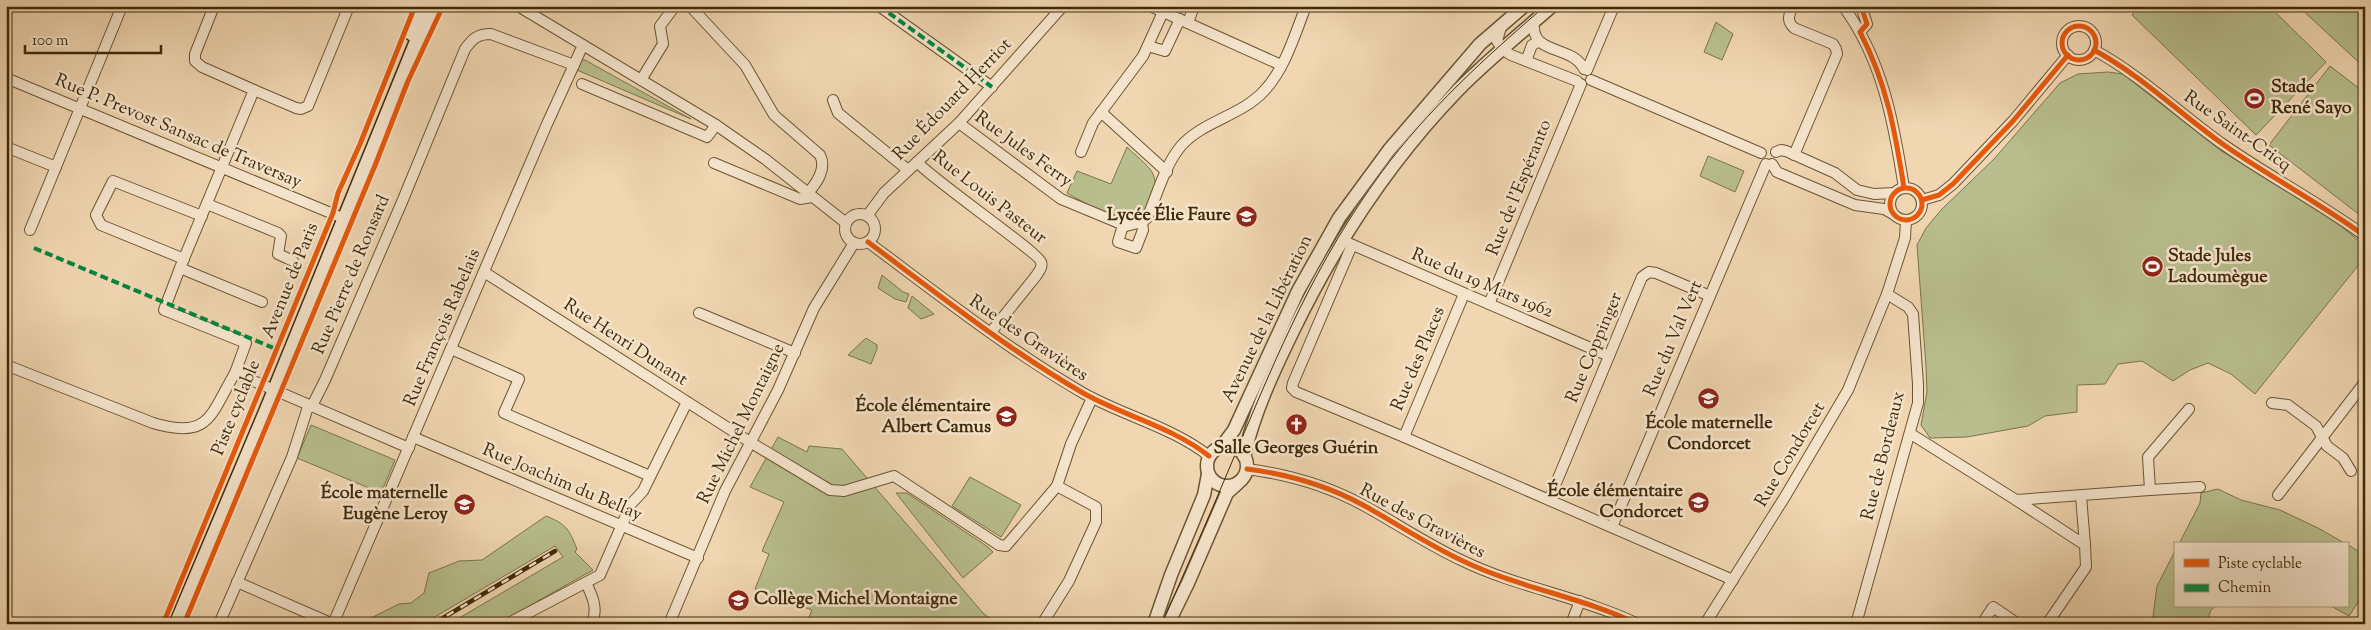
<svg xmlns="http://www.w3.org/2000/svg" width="2371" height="630" font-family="'Sorts Mill Goudy',serif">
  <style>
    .green { fill: #b8be8d; stroke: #7c744c }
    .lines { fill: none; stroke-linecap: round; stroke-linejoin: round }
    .minor-casing { stroke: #6b5534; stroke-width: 12 }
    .tertiary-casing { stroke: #6b5534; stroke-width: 15 }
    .secondary-casing { stroke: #3f2a0a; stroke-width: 18 }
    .minor { stroke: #f5e4cc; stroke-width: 10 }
    .tertiary { stroke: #f5e4cc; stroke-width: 12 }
    .secondary { stroke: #f5e4cc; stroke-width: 15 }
    .tram { stroke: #3f2a0a; stroke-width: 1 }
    .rail-casing { stroke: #3f2a0a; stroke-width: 4.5 }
    .rail { stroke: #f5e4cc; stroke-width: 2.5; stroke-dasharray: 8; stroke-linecap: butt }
    .quiet { stroke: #00873e; stroke-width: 4; stroke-dasharray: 8 4; stroke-linecap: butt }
    .cycleway-casing { stroke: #f5e4cc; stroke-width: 8 }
    .cycleway { stroke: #e8590c; stroke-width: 5 }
    .labels { text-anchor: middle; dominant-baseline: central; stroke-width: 5; stroke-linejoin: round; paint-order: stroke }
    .poi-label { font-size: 18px; font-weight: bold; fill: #3f2a0a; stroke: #f5e4cc; text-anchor: end }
    .street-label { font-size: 18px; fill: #3f2a0a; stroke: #f5e4cc }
  </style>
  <rect width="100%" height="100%" fill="#f0d6b1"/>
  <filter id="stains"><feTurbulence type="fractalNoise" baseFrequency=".004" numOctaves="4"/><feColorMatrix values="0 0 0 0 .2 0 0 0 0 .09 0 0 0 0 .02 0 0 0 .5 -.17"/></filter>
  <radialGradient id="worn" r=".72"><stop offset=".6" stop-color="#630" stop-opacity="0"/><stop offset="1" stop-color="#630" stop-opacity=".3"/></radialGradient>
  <g class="green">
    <polygon points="2140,6 2269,6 2326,62 2256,135 2132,15"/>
    <polygon points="2298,6 2365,6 2365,68"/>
    <polygon points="1716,22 1733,34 1722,60 1704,52"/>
    <polygon points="581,60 585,60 691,119 577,70"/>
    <polygon points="2330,66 2365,93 2365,219 2269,145"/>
    <polygon points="2108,72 2123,74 2220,150 2334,220 2365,246 2365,257 2255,394 2231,374 2208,363 2190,370 2173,381 2142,361 2118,364 2105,384 2077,385 2077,412 2045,416 2028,426 1967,437 1930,438 1921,425 1927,392 1926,366 1917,245 1926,228 1942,209 1994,159 2060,83 2078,74"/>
    <path d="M1127,147C1135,155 1146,163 1152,172C1162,188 1147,225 1126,222C1115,221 1078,199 1067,193L1077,171L1111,184Z"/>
    <polygon points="1708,156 1744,171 1735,192 1700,176"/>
    <polygon points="882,275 903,292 909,294 906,302 895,299 878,288"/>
    <polygon points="912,296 934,314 921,319 908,308"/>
    <polygon points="866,338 877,345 877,349 871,364 848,355"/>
    <polygon points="311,425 395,460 381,493 297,458"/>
    <polygon points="778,437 807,452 809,446 842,449 983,613 997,624 806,624 812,610 755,589 769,554 762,551 784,502 750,487"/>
    <polygon points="970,477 1021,505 1001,537 952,506"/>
    <polygon points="2218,489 2241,500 2280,510 2318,528 2346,544 2179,544 2200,503 2201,493"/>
    <polygon points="896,493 907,493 988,547 993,552 963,578"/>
    <path d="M546,516C566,524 569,529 577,549L575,552L593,570L497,624H449L563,557L555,546L423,624H359L399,604L411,603L424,593L429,573L459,561L482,560Z"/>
    <polygon points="2347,544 2365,556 2365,591 2349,616 2331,606 2347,606"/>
    <polygon points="2175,551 2175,606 2216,606 2211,610 2206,624 2152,624 2157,586"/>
  </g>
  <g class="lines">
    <defs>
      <g id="minor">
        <polyline points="214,6 195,54 195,61 202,67 254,90 180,268 262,302"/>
        <polyline points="518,6 716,125 765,159 846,223"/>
        <path d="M690,6L745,65L774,115L820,155C827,169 817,183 807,194"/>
        <polyline points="879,6 992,87"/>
        <polyline points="1150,6 1281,65"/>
        <path d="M1793,6C1789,15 1786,20 1794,28L1833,44L1836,49L1837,54L1794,155"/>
        <path d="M1843,6C1883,60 1894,124 1904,188"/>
        <path d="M1534,22C1530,56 1572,44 1584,69"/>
        <polyline points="1188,23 1194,6"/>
        <circle cx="2079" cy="43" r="17"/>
        <polyline points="1501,27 1497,41 1503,50 1511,55 1577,81"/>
        <polyline points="1860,32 1867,24 1861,6"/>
        <polyline points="1148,46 1165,51 1180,19"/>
        <path d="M2094,50C2142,76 2180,114 2224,145C2270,177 2320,203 2365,236"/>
        <polyline points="1526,61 1532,45 1538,42"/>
        <polyline points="1587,70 1614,6"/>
        <polyline points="6,78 338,216"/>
        <polyline points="641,80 663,44 660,26 675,6"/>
        <polyline points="1591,80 1761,153"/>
        <polyline points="582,84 707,137 716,125"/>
        <polyline points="254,90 296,108 301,109 308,106 349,6"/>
        <polyline points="833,100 838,113 908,170"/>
        <polyline points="1101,112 1167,172"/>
        <path d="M959,123L1061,199L1126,226L1142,222L1147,218C1157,195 1165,165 1181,146C1203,121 1241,116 1264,91C1285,69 1295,34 1306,6"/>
        <polyline points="6,147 56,167"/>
        <polyline points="1081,152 1093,123 1143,56 1163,12"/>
        <polyline points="1776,152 1781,150 1786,151 1835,173 1857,190 1874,194 1894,193"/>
        <path d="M917,162C933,180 1039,253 1041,262C1043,267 1039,271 1036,276L991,332"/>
        <polyline points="714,163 800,199 812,197"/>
        <polyline points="1772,164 1777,172 1855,205 1884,209 1893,214"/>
        <circle cx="1906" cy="204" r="16"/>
        <polyline points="1922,200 1939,195 1953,184 2013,121 2068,55"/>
        <polyline points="207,204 278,233 281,236 278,254 293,261"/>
        <circle cx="860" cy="229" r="15"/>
        <polyline points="867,216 884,193 959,123 1063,6"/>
        <polyline points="1123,225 1118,242 1136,248 1143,230 1142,222"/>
        <polyline points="30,230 122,6"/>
        <path d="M868,242C938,294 1007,349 1083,393C1124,416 1172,427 1209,456"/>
        <polyline points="1346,242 1609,356"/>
        <polyline points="1352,245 1293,383 1292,388 1296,392 1404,437 1733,580"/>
        <polyline points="184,259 101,225 96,215 113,181 202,216"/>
        <polyline points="180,268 164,310 246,343 235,373"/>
        <polyline points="484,272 750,442 830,490 844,491 894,476 999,545 1006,546 1057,486"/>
        <polyline points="1489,304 1581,84"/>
        <polyline points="699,313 795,353"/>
        <polyline points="451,349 519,379 504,413 650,476"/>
        <path d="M6,365L153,423C210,440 210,415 235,373L409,448"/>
        <polyline points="2272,403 2288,405 2316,426 2327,446 2343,458 2351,471"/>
        <polyline points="1911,434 2016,500 2150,490 2148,457 2189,409"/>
        <polyline points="413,437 698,558"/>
        <polyline points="1404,437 1464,294"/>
        <path d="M1247,469C1286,474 1328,486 1363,505C1396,523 1428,545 1463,561C1519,588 1582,597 1638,624"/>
        <polyline points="2150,490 2200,487"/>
        <polyline points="2278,495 2365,382"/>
        <polyline points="2081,496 2085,545"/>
        <polyline points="1549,500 1642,277 1649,272 1656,273 1710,296"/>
        <polyline points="2016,500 2085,545 2086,567 2047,624"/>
        <polyline points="1612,527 1766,164"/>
        <polyline points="237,582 333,624"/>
        <path d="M586,583C593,597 598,609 592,624"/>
        <path d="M219,624L292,457L307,410L314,402L325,380L402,202L465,49C473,38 478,34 491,34L574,65"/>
        <polyline points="333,624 547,124 583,45"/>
        <polyline points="507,624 600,575 631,504 643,491 687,402"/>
        <polyline points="669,624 725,491 778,390 814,308 854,243"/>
        <polyline points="1042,624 1069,581 1096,522 1096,507 1057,486 1071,444 1092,398"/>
        <polyline points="1571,624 1580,601"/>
        <polyline points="1705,624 1786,495 1848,390 1887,294"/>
        <polyline points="1856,624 1918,403 1918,384 1913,314 1908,307 1887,294 1905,238 1906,220"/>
        <polyline points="1982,624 1993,607 2018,624"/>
      </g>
      <g id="tertiary">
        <circle cx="1227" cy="466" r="20"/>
        <polyline points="1222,446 1234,430 1298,291 1339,218 1389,150 1480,44 1524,6"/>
        <path d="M1244,456C1254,413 1273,372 1292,333C1335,244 1390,160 1459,89C1488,60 1521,33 1552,6"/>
        <polyline points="1154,624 1171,575 1204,495 1208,474"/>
        <polyline points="1168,624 1188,583 1227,493 1237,484"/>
      </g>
      <g id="secondary">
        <polyline points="412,33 423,6"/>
        <polyline points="177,624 269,406 418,40 435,6"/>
      </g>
    </defs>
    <use href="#minor" class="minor-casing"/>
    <use href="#tertiary" class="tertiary-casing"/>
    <use href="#secondary" class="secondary-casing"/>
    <use href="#minor" class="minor"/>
    <use href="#tertiary" class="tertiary"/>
    <use href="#secondary" class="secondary"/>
    <path class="tram" d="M1162,624C1187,566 1213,508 1237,450C1279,350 1316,262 1381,173C1427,110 1486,57 1545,6"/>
    <defs>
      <polyline id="rail" points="433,624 555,551"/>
    </defs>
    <use href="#rail" class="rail-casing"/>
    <use href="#rail" class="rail"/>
    <g class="quiet">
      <polyline points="879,6 992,87"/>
      <polyline points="34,248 276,349"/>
    </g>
    <defs>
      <g id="cycleway">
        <path d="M1861,6L1867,24L1860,32C1887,84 1895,131 1904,188"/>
        <circle cx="2079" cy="43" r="17"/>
        <path d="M2094,50C2142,76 2180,114 2224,145C2270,177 2320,203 2365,236"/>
        <circle cx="1906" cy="204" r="16"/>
        <polyline points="1922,200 1939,195 1953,184 2013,121 2068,55"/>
        <path d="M868,242C938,294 1007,349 1083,393C1124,416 1172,427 1209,456"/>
        <path d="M1247,469C1286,474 1328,486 1363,505C1396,523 1428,545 1463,561C1519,588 1582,597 1638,624"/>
        <polyline points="163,624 333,213 338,193 360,144 415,6"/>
        <polyline points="184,624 376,163 408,81 443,6"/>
      </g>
    </defs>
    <use href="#cycleway" class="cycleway-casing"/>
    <use href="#cycleway" class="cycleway"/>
  </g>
  <defs>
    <symbol id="stadium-disc" viewBox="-11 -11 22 22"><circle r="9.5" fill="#8f2418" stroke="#f5e4cc"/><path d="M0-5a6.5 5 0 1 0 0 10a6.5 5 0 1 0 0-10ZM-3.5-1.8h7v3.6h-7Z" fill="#fff"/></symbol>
    <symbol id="school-disc" viewBox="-11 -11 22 22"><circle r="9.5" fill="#8f2418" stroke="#f5e4cc"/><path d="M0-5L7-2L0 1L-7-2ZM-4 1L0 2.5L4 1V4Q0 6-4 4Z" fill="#fff"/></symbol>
    <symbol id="church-disc" viewBox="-11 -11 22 22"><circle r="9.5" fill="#8f2418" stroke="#f5e4cc"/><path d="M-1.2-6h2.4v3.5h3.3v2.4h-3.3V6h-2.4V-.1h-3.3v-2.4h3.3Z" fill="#fff"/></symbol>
  </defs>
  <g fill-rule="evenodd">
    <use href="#stadium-disc" x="2242" y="86" width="25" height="25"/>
    <use href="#school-disc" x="1234" y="204" width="25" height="25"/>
    <use href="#stadium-disc" x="2140" y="254" width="25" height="25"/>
    <use href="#school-disc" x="1696" y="386" width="25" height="25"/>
    <use href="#school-disc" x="994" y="404" width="25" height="25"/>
    <use href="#church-disc" x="1284" y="412" width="25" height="25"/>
    <use href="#school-disc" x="1686" y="490" width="25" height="25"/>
    <use href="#school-disc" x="452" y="492" width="25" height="25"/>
    <use href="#school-disc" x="726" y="588" width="25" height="25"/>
  </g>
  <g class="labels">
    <g class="poi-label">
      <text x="2271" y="88" text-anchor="start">Stade<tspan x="2271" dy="21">René Sayo</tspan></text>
      <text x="1231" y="216">Lycée Élie Faure</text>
      <text x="2168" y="257" text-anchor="start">Stade Jules<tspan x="2168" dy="21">Ladoumègue</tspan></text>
      <text x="991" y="407">École élémentaire<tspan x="991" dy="21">Albert Camus</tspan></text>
      <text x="1709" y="424" text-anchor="middle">École maternelle<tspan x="1709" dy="21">Condorcet</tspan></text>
      <text x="1296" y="449" text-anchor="middle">Salle Georges Guérin</text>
      <text x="1683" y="492">École élémentaire<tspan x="1683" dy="21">Condorcet</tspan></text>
      <text x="448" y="494">École maternelle<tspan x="448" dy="21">Eugène Leroy</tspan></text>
      <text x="754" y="600" text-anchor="start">Collège Michel Montaigne</text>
    </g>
    <g class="street-label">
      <text transform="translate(953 100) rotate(-46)">Rue Édouard Herriot</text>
      <text transform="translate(178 132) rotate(23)">Rue P. Prevost Sansac de Traversay</text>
      <text transform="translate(2237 132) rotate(35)">Rue Saint-Cricq</text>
      <text transform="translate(1023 150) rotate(36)">Rue Jules Ferry</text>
      <text transform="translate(1520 188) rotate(-68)">Rue de l'Espéranto</text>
      <text transform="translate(989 198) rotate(38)">Rue Louis Pasteur</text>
      <text transform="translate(352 275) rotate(-67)">Rue Pierre de Ronsard</text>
      <text transform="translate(291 281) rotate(-68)">Avenue de Paris</text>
      <text transform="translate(1482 284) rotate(23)">Rue du 19 Mars 1962</text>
      <text transform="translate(1268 319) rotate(-64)">Avenue de la Libération</text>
      <text transform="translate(443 328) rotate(-67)">Rue François Rabelais</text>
      <text transform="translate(1028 339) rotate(34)">Rue des Gravières</text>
      <text transform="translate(1674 339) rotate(-67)">Rue du Val Vert</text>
      <text transform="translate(625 343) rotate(33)">Rue Henri Dunant</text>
      <text transform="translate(1595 348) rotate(-67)">Rue Coppinger</text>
      <text transform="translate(1419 359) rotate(-67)">Rue des Places</text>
      <text transform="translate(237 408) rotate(-68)">Piste cyclable</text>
      <text transform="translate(742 424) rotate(-64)">Rue Michel Montaigne</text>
      <text transform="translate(1791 455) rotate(-59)">Rue Condorcet</text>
      <text transform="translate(1884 456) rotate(-76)">Rue de Bordeaux</text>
      <text transform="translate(562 483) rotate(23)">Rue Joachim du Bellay</text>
      <text transform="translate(1422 522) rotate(28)">Rue des Gravières</text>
    </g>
  </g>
  <rect width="2371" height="630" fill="none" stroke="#f0d6b1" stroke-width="25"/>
  <rect x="8" y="8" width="2356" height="615" fill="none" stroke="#3f2a0a" stroke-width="2.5"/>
  <rect x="12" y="12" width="2346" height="605" fill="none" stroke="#3f2a0a"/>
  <rect x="2174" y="542" width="175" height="65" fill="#f5e4cc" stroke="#ac9a7e"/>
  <rect x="2184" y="559" width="25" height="8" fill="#e8590c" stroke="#ac9a7e"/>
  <text x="2218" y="568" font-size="15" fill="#3f2a0a">Piste cyclable</text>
  <rect x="2184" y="584" width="25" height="8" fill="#00873e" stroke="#ac9a7e"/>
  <text x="2218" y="592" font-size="15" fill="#3f2a0a">Chemin</text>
  <path d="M25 45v8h136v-8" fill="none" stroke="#3f2a0a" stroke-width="2.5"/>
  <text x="32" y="45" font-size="15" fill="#3f2a0a" stroke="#f5e4cc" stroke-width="4" paint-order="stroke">100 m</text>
  <rect width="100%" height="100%" filter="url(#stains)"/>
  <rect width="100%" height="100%" fill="url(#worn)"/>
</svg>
